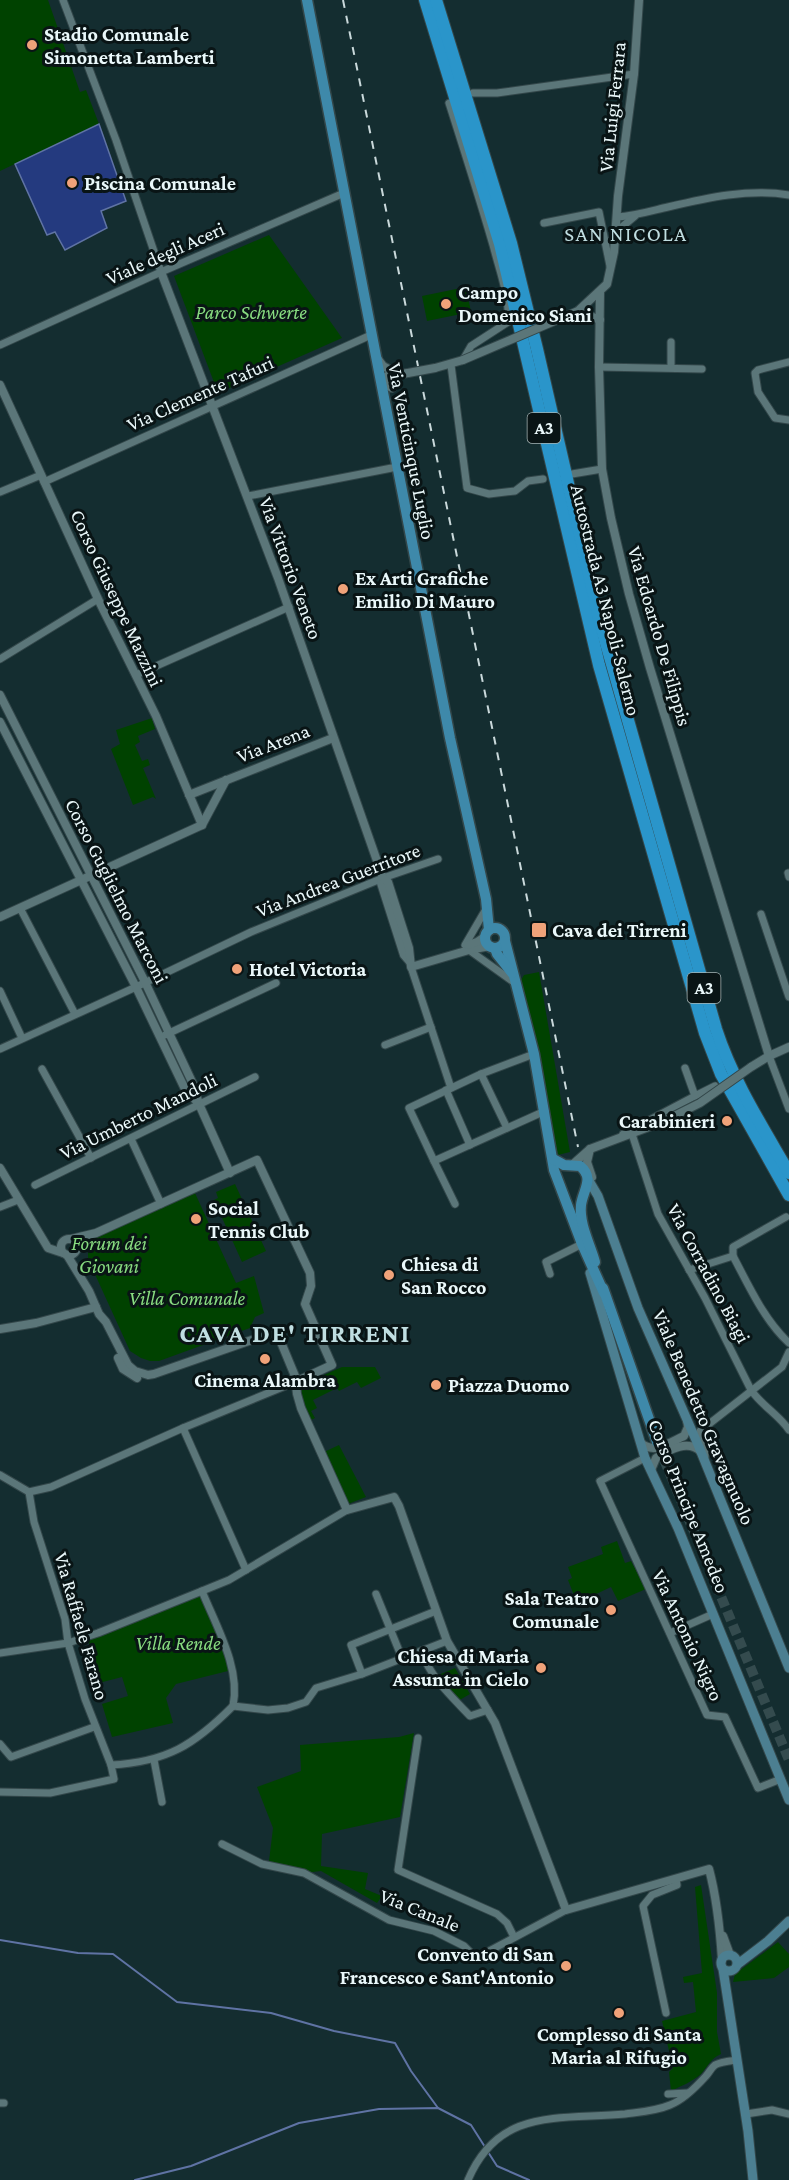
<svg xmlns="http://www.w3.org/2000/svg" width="789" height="2180" font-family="'Crimson Pro',serif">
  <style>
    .green { fill: #004200 }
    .water { fill: #243a7f; stroke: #5f73a4; stroke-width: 1.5 }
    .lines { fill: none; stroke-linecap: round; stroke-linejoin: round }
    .stream { stroke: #5f73a4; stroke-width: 2 }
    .primary-tunnel { stroke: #344b4e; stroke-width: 10; stroke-dasharray: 10 5; stroke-linecap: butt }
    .minor-casing { stroke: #33474a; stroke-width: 9 }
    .tertiary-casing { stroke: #33474a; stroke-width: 10 }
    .secondary-casing { stroke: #33474a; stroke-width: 11 }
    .primary-casing { stroke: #33474a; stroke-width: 13 }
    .motorway-casing { stroke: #33474a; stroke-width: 14 }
    .minor { stroke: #5b7679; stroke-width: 7 }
    .tertiary { stroke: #5b7679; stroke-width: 8 }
    .secondary { stroke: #4c7f91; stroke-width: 9 }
    .primary { stroke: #3e89aa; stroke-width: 10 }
    .motorway { stroke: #2a95ca; stroke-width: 12 }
    .rail { stroke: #cad9db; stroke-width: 2; stroke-dasharray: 8 8; stroke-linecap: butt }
    .tertiary-bridge-casing { stroke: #33474a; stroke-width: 10; stroke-linecap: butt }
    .tertiary-bridge { stroke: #5b7679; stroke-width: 8 }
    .poi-dot { fill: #f0a279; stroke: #091415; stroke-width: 2 }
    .labels { text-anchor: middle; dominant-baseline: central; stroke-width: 6; stroke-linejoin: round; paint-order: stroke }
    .shield { fill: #091415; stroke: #a6b4b5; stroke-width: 1.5 }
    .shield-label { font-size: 18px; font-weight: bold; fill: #eaf8fa }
    .poi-label { font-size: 20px; font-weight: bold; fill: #eaf8fa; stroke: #091415; text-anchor: start }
    .street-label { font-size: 20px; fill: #eaf8fa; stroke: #091415 }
    .park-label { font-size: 20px; font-style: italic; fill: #88dc80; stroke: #091415 }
    .neighbourhood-label { font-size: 21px; letter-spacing: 1.5px; fill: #c0dee1; stroke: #091415 }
    .district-label { font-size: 26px; font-weight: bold; letter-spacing: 1.5px; fill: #c0dee1; stroke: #091415 }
  </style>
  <rect width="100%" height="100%" fill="#142d30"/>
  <g class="green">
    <polygon points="0,0 48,0 80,92 86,90 99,124 0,171"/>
    <polygon points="269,235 342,338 218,393 174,276"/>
    <polygon points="466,287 471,312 427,321 422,296"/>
    <polygon points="152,718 155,729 138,736 140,742 135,745 142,761 148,759 150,765 143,768 156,799 153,797 133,805 111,749 120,744 116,730"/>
    <polygon points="539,972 570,1152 558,1155 521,980 524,975"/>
    <polygon points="235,1184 266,1251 242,1262 214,1200 218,1198 216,1192"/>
    <polygon points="195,1193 236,1283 254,1276 264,1313 255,1317 250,1328 159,1361 150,1361 141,1358 130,1351 88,1259 88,1248 93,1238"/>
    <polygon points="342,1367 375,1367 381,1378 361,1388 357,1382 339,1391 337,1388 313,1400 317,1408 311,1411 315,1418 309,1421 299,1386"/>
    <polygon points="339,1445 366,1497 348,1504 324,1452"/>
    <polygon points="617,1541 625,1563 631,1561 646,1589 618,1601 611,1587 577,1603 568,1580 572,1578 568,1567 603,1554 601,1547"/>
    <polygon points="202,1591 232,1670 176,1684 166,1698 173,1723 112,1737 102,1704 128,1696 122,1677 95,1684 91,1672 98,1671 87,1636"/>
    <polygon points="455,1668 470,1694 458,1701 436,1676"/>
    <polygon points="414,1733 400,1817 322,1834 321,1866 368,1873 365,1889 382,1896 377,1903 321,1871 304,1873 269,1861 273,1828 257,1787 301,1771 300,1745 399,1737"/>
    <path d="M701,1885L717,1993V2032L721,2054C711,2058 708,2066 701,2074C692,2082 681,2086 671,2091L669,2072L673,2068L662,2021L696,2012L693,1982L684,1983L683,1977L702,1973L695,1887Z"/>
    <polygon points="778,1942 789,1954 789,1967 774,1978 733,1982 735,1974"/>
  </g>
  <polygon class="water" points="99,124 126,201 101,211 107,228 65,250 55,232 47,235 15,164"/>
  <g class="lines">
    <g class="stream">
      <polyline points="0,1940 78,1953 113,1954 177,2002 271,2013 334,2031 395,2043 411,2071 438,2108"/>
      <polyline points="488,2152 497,2166 529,2180"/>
      <polyline points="135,2180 191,2166 299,2123 379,2109 438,2108 471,2125 485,2147"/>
    </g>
    <polyline class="primary-tunnel" points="658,1445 789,1760"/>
    <defs>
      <g id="minor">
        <polyline points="63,0 116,140 161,272"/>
        <polyline points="473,93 497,93 634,74"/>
        <path d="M449,103C464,150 479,197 493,245C499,269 510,297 508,322L471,346L463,360"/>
        <path d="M617,217C635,216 651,211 668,207C706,198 750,188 789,195"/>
        <polyline points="544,223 599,212 610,266"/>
        <polyline points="617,231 635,216"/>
        <polyline points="671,342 671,367"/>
        <polyline points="0,345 161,272 344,193"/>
        <polyline points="789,362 758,370 755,373 758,392 775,418 789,420"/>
        <polyline points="451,365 467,488 489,494 515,491 528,481 543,479"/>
        <polyline points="599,367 702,369"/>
        <polyline points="572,474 602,469"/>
        <polyline points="44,482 371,335"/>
        <polyline points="0,492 41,475"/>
        <polyline points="248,496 397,467"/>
        <polyline points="0,659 98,599"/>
        <polyline points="136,675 289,607"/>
        <polyline points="788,873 789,877"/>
        <polyline points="20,908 75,1014"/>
        <polyline points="761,914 789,997"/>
        <polyline points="465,945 486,909"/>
        <polyline points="469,950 515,983"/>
        <polyline points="411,967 451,1088"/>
        <polyline points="0,991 22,1038"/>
        <polyline points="165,1035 276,983"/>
        <polyline points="385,1045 431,1027"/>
        <polyline points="0,1049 136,987 251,932 383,878 438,859"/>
        <polyline points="534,1054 481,1074 409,1108 434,1161 545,1111"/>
        <polyline points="769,1056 789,1109"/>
        <polyline points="42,1069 91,1158"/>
        <polyline points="481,1074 507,1128"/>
        <polyline points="446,1090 470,1145"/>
        <polyline points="695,1096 715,1086"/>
        <polyline points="623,1134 695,1096 685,1068"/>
        <path d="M632,1134L658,1214L705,1298L751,1390C762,1406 779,1415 789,1430"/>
        <polyline points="131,1139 161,1204"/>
        <polyline points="434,1161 455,1204"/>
        <polyline points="35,1185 255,1077"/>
        <polyline points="0,1207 18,1200"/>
        <polyline points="733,1256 733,1247 786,1217"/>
        <path d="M689,1270L733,1256C749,1286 764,1320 789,1343"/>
        <polyline points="550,1274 546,1262 582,1244"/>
        <polyline points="183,1428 246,1570"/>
        <polyline points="705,1457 705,1444 700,1431 782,1367 789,1352"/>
        <polyline points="645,1458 600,1481 707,1715 725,1717 758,1788 781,1779"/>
        <polyline points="0,1475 29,1492 51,1487 183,1428 295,1382"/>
        <path d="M202,1591C216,1626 241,1668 233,1706"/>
        <polyline points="376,1594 402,1658"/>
        <polyline points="670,1633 713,1614"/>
        <path d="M421,1651C431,1678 451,1696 470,1716L488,1710"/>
        <polyline points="0,1653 68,1643 98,1633 202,1591 229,1580 347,1510"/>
        <polyline points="362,1674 351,1645 436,1611"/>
        <polyline points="233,1706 268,1710 288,1708 306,1702 316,1688 362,1674 447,1641"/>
        <polyline points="418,1738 398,1870 497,1914 507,1923 514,1937"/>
        <polyline points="0,1744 11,1757 94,1727"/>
        <polyline points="154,1760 162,1802"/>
        <path d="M111,1765C167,1762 194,1745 233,1706"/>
        <polyline points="0,1792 50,1793 114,1779 111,1765 85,1699 68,1643 65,1619 34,1522 29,1492"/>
        <polyline points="222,1844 262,1864 304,1873 389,1920 434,1931 464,1946 476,1958 566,1910"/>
        <polyline points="666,2013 643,1906 652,1895 677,1885 676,1879"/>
        <polyline points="668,2094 688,2093"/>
        <polyline points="0,2103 4,2103"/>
        <polyline points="746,2114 772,2110 789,2114"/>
        <path d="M468,2180C499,2107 559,2120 625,2114C640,2112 656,2111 670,2105C683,2100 697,2086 706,2076C709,2073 711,2068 715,2065C720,2062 730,2061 737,2060"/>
      </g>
      <g id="tertiary">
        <polyline points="161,272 278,578 383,878 381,883 404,955 410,962"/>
        <polyline points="600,293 599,367 602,469 611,518 629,594 650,668 769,1056"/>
        <polyline points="578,311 607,284 614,252 618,196 634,74 639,0"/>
        <polyline points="578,311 600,320"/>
        <polyline points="377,358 383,366 400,375"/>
        <polyline points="435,368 463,360"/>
        <polyline points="0,385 98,599 156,716 202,825"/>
        <polyline points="392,388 382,383 387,376 408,373"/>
        <polyline points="0,695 145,982 193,1084 199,1104 230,1173"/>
        <polyline points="0,722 136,987 184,1087 197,1102"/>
        <polyline points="189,795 333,738"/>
        <polyline points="202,825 226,780"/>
        <polyline points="383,878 388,882 409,948 411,967 469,950 490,946"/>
        <polyline points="0,917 202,825"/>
        <polyline points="468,945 477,942 486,936"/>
        <polyline points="751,1067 769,1056 789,1047"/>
        <polyline points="590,1149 587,1162 592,1177"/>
        <polyline points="572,1165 590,1149 662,1122"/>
        <polyline points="0,1168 48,1248 63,1253"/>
        <circle cx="69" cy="1247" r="8"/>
        <polyline points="71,1239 96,1233 257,1160 310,1273 311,1286 305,1304 332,1365 295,1382"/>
        <path d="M67,1255L89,1291L99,1314L106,1322L128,1365L135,1371L148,1375L154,1374L272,1333L278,1335L295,1376L297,1394L301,1408L347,1510L394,1497L399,1506L447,1641L495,1723L566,1910L709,1869C717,1899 720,1929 722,1960"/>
        <polyline points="0,1329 36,1323 96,1307"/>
        <polyline points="118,1358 123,1369 137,1378"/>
        <path d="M641,1443C654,1455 670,1442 684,1436L688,1427L687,1420"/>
        <path d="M651,1470L656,1458C670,1449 689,1439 701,1452"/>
        <polyline points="723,1936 730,1955"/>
      </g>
      <g id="secondary">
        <polyline points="588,1179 598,1196 638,1308 699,1447 789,1668"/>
        <polyline points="590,1273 645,1458 678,1528 789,1800"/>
        <circle cx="729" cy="1963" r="8"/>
        <polyline points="738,1964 768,1941 789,1921"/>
        <polyline points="723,1969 748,2131 753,2180"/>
      </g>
      <g id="primary">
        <polyline points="307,0 450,738 486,899 489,930"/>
        <circle cx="495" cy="938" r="10"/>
        <polyline points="505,941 534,1054 554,1170 582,1244 604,1293"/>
        <polyline points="495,948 497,954 512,973"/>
        <path d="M553,1159L564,1165L580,1166C595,1178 583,1190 581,1205C579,1224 590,1244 595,1262"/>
        <polyline points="603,1288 657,1442"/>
      </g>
      <g id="motorway">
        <polyline points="425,0 500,244 599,665 705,1033 721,1074 789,1195"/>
        <path d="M436,0L511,243L537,349L600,622L716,1029C733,1081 762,1126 789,1173"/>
      </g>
    </defs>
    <use href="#minor" class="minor-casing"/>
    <use href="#tertiary" class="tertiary-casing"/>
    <use href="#secondary" class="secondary-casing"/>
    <use href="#primary" class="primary-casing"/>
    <use href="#motorway" class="motorway-casing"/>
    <use href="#minor" class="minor"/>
    <use href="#tertiary" class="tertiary"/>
    <use href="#secondary" class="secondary"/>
    <use href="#primary" class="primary"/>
    <use href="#motorway" class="motorway"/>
    <polyline class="rail" points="343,0 578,1147"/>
    <defs>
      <g id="tertiary-bridge">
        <polyline points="463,360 578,311"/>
        <polyline points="408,373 435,368"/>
        <polyline points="662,1122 700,1103 751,1067"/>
      </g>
    </defs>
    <use href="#tertiary-bridge" class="tertiary-bridge-casing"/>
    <use href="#tertiary-bridge" class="tertiary-bridge"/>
  </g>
  <g class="poi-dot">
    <circle cx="32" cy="45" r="6"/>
    <circle cx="72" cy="183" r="6"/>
    <circle cx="446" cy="304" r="6"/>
    <circle cx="343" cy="589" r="6"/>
    <rect x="531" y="922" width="16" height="16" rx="3"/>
    <circle cx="237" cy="969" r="6"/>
    <circle cx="727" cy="1121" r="6"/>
    <circle cx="196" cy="1219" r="6"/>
    <circle cx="389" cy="1275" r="6"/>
    <circle cx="265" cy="1359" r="6"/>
    <circle cx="436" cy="1385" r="6"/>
    <circle cx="611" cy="1610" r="6"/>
    <circle cx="541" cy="1668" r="6"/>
    <circle cx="566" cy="1966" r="6"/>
    <circle cx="619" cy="2013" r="6"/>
  </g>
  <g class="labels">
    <g class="shield">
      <rect x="527.5" y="413" width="33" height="30" rx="4.5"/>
      <rect x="687.5" y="973" width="33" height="30" rx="4.5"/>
    </g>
    <g class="shield-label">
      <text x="544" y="428">A3</text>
      <text x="704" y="988">A3</text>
    </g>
    <g class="poi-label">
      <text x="44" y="34">Stadio Comunale<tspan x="44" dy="23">Simonetta Lamberti</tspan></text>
      <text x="84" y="183">Piscina Comunale</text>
      <text x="458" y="292">Campo<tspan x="458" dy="23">Domenico Siani</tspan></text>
      <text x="355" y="578">Ex Arti Grafiche<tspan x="355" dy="23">Emilio Di Mauro</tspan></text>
      <text x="552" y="930">Cava dei Tirreni</text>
      <text x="249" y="969">Hotel Victoria</text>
      <text x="715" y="1121" text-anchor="end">Carabinieri</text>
      <text x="208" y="1208">Social<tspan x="208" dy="23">Tennis Club</tspan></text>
      <text x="401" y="1264">Chiesa di<tspan x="401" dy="23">San Rocco</tspan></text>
      <text x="265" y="1380" text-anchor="middle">Cinema Alambra</text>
      <text x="448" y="1385">Piazza Duomo</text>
      <text x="599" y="1598" text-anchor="end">Sala Teatro<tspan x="599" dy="23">Comunale</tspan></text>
      <text x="529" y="1656" text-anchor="end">Chiesa di Maria<tspan x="529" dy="23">Assunta in Cielo</tspan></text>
      <text x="554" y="1954" text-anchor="end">Convento di San<tspan x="554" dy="23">Francesco e Sant'Antonio</tspan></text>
      <text x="619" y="2034" text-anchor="middle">Complesso di Santa<tspan x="619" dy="23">Maria al Rifugio</tspan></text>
    </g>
    <g class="street-label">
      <text transform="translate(612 107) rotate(-84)">Via Luigi Ferrara</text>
      <text transform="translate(165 253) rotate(-24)">Viale degli Aceri</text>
      <text transform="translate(200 393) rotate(-24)">Via Clemente Tafuri</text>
      <text transform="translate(412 451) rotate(79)">Via Venticinque Luglio</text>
      <text transform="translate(291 568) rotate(70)">Via Vittorio Veneto</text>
      <text transform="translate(117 598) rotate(65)">Corso Giuseppe Mazzini</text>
      <text transform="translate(606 600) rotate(76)">Autostrada A3 Napoli-Salerno</text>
      <text transform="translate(660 636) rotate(74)">Via Edoardo De Filippis</text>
      <text transform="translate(273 743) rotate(-21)">Via Arena</text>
      <text transform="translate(338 880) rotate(-21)">Via Andrea Guerritore</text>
      <text transform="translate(117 891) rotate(63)">Corso Guglielmo Marconi</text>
      <text transform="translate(138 1116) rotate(-26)">Via Umberto Mandoli</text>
      <text transform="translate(709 1273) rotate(62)">Via Corradino Biagi</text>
      <text transform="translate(704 1417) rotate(67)">Viale Benedetto Gravagnuolo</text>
      <text transform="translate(689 1506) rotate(68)">Corso Principe Amedeo</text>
      <text transform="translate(82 1626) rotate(74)">Via Raffaele Farano</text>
      <text transform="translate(688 1635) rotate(65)">Via Antonio Nigro</text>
      <text transform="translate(420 1910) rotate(22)">Via Canale</text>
    </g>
    <g class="park-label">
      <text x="251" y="312">Parco Schwerte</text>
      <text x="109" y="1243">Forum dei<tspan x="109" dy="23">Giovani</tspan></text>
      <text x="187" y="1298">Villa Comunale</text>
      <text x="178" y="1643">Villa Rende</text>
    </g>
    <g class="neighbourhood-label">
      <text x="626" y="234">SAN NICOLA</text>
    </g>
    <g class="district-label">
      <text x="295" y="1333">CAVA DE' TIRRENI</text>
    </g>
  </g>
</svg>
